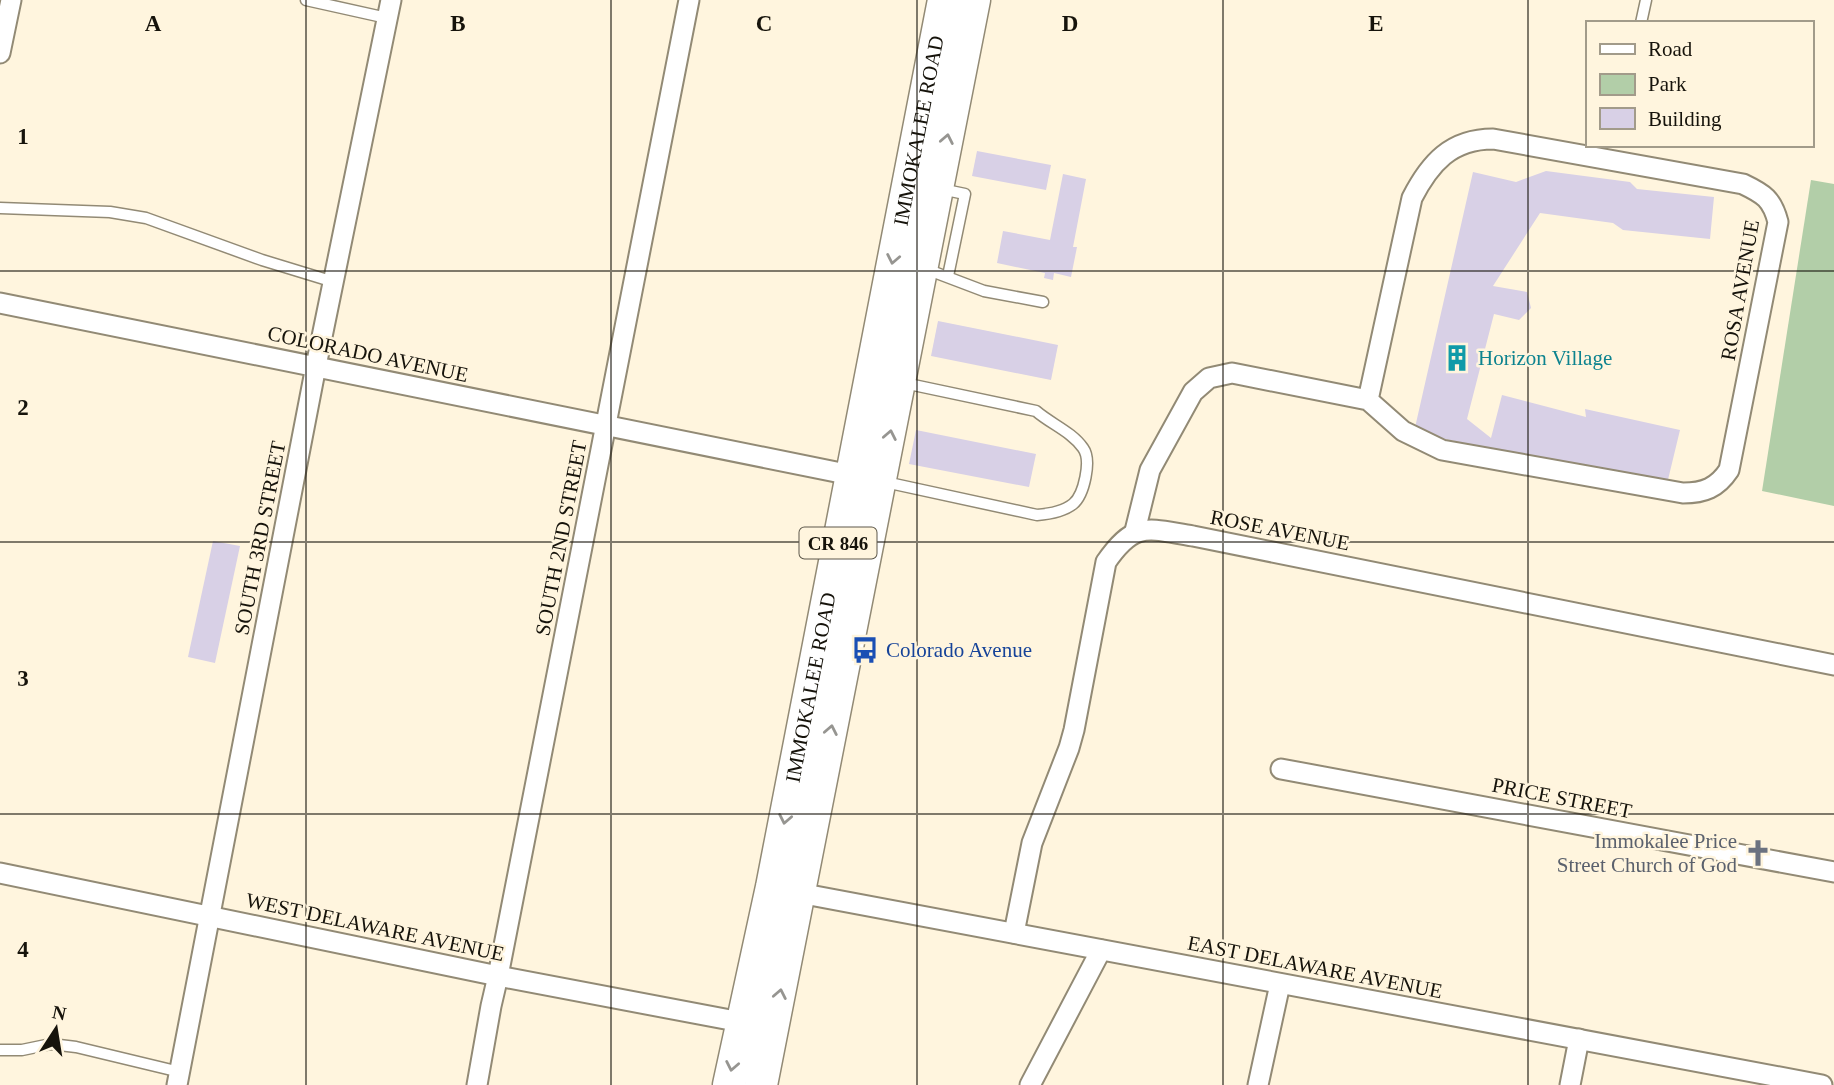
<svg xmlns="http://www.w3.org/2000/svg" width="1834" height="1085" font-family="Georgia,serif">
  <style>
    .green { fill: #b2cea8 }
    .building { fill: #d8d0e6 }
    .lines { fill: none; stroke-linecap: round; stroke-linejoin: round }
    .lane-casing { stroke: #928a75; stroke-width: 13 }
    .street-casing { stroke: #928a75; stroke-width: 23 }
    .primary-casing { stroke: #928a75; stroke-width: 35 }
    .lane { stroke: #fff; stroke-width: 10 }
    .street { stroke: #fff; stroke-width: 19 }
    .primary { stroke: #fff; stroke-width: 32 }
    .oneway { stroke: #969591 }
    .grid { fill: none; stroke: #16130b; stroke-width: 2; stroke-opacity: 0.55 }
    .labels { text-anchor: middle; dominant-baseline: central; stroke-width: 5; stroke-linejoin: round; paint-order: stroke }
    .shield { fill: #fff5de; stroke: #5c574a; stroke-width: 2 }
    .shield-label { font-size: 19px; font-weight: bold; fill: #16130b }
    .street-label { font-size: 21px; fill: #16130b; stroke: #fff5de }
    .culture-label { font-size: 21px; fill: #0d838f; stroke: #fff5de; text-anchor: start }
    .transit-label { font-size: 21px; fill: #164399; stroke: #fff5de; text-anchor: start }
    .worship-label { font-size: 21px; fill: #5b616d; stroke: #fff5de; text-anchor: end }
    .grid-label { font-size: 23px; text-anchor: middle; font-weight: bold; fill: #16130b; stroke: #fff5de; stroke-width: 5; stroke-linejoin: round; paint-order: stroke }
  </style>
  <rect width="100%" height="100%" fill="#fff5de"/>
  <polygon class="green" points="1811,180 1834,184 1834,506 1762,491"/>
  <g class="building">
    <polygon points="977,151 1051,165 1046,190 972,176"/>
    <polygon points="1546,171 1630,182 1637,189 1714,197 1710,239 1623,230 1613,223 1540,213 1493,286 1527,292 1531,308 1519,320 1494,314 1467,419 1491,438 1502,395 1586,417 1585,409 1680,430 1666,488 1414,432 1473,172 1516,182"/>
    <polygon points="1063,174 1086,179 1073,247 1077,247 1071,277 1054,273 1053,280 1044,278 1045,273 997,263 1003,231 1050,240"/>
    <polygon points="938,321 1058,345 1051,380 931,356"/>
    <polygon points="916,430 1036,454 1029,487 909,464"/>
    <polygon points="213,541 240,546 215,663 188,657"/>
  </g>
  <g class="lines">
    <defs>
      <g id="lane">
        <polyline points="306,0 387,18"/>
        <polyline points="1641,23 1646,0"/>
        <polyline points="941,189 965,194 948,276"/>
        <polyline points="0,208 110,212 146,218 262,260 334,282"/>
        <polyline points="926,269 984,291 1043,302"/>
        <path d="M885,482L1037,515C1050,514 1063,512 1073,504C1084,495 1092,460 1083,448C1072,432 1051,424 1036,411L904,383"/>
        <polyline points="0,1050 22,1050 51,1044 76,1047 180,1072"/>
      </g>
      <g id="street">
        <polyline points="0,53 11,0"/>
        <polyline points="0,303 851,475"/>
        <path d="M1135,531L1150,470L1193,392L1209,378L1232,373L1368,400L1403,431L1442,450L1683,493C1704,493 1717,488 1729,470L1778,222C1772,199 1764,194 1743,184L1493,139C1451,139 1430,163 1412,198L1368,400"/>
        <polyline points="1281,769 1834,872"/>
        <polyline points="0,873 498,976 741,1022"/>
        <polyline points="799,893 1822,1085"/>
        <path d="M1014,933L1032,843L1069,748L1074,730L1106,562C1135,520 1148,529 1193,536L1834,665"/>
        <polyline points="177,1085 316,366 391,0"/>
        <polyline points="477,1085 491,1006 498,976 689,0"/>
        <polyline points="1030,1085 1101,950"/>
        <polyline points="1258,1085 1280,984"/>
        <polyline points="1570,1085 1579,1039"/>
      </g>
      <g id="primary">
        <path id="s1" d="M729,1085L772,887L944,0"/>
        <polyline points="761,1085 974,0"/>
      </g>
    </defs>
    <use href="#lane" class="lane-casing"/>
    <use href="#street" class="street-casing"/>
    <use href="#primary" class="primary-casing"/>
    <use href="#lane" class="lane"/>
    <use href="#street" class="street"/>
    <use href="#primary" class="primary"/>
  </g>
  <defs><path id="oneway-chevron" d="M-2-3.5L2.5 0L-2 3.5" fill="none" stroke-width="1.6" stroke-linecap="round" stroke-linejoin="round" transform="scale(1.75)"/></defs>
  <g class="oneway">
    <use href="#oneway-chevron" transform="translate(947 139) rotate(-79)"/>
    <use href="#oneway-chevron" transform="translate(893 259) rotate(101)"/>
    <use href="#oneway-chevron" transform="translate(890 435) rotate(-79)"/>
    <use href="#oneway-chevron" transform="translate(831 730) rotate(-79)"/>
    <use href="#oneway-chevron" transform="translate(785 819) rotate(101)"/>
    <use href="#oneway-chevron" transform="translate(780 994) rotate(-79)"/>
    <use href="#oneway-chevron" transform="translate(732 1066) rotate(101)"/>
  </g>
  <path class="grid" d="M306,0V1085M611,0V1085M917,0V1085M1223,0V1085M1528,0V1085M0,271H1834M0,542H1834M0,814H1834"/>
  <defs>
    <symbol id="building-bare" viewBox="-9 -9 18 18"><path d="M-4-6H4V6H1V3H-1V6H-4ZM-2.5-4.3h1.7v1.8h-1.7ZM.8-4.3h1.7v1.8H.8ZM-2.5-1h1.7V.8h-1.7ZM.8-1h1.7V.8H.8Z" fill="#0f9aa8" stroke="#fff5de" stroke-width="2.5" paint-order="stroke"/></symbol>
    <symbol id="bus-bare" viewBox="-9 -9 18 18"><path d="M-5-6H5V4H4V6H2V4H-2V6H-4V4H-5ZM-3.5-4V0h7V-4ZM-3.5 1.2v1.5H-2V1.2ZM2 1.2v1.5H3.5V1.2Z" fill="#1a4fb4" stroke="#fff5de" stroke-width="2.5" paint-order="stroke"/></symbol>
    <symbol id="church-bare" viewBox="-9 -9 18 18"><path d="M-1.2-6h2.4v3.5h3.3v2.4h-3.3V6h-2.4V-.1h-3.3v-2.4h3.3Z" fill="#6b7280" stroke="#fff5de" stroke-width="2.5" paint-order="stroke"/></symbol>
  </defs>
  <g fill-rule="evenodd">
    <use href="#building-bare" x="1438" y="339" width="38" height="38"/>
    <use href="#bus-bare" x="846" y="631" width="38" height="38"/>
    <use href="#church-bare" x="1739" y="834" width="38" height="38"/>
  </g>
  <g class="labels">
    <rect class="shield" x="799.5" y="527.5" width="77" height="31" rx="5"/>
    <g class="shield-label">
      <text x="838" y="543">CR 846</text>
    </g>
    <g class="street-label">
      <text stroke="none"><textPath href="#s1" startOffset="973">IMMOKALEE ROAD</textPath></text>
      <text transform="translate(1740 290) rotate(-80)">ROSA AVENUE</text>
      <text transform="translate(368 354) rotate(12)">COLORADO AVENUE</text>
      <text transform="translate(1280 530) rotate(11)">ROSE AVENUE</text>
      <text transform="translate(260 538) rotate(-79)">SOUTH 3RD STREET</text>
      <text transform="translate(561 538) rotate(-79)">SOUTH 2ND STREET</text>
      <text stroke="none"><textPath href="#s1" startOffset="406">IMMOKALEE ROAD</textPath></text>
      <text transform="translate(1562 798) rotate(11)">PRICE STREET</text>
      <text transform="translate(375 927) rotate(12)">WEST DELAWARE AVENUE</text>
      <text transform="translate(1315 967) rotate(11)">EAST DELAWARE AVENUE</text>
    </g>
    <g class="culture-label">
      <text x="1478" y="358">Horizon Village</text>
    </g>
    <g class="transit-label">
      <text x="886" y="650">Colorado Avenue</text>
    </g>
    <g class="worship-label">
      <text x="1737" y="841">Immokalee Price<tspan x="1737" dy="24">Street Church of God</tspan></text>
    </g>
  </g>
  <g class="grid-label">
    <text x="153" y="31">A</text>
    <text x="458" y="31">B</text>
    <text x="764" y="31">C</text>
    <text x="1070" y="31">D</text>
    <text x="1376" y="31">E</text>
    <text x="23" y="144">1</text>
    <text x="23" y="415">2</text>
    <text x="23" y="686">3</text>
    <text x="23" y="957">4</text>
  </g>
  <rect x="1586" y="21" width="228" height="126" fill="#fff5de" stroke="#a29b8a" stroke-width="2"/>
  <rect x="1600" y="44" width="35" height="10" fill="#ffffff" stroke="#a29b8a" stroke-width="2"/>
  <text x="1648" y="56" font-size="21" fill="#16130b">Road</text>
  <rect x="1600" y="74" width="35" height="21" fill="#b2cea8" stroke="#a29b8a" stroke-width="2"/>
  <text x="1648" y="91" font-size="21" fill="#16130b">Park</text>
  <rect x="1600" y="108" width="35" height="21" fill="#d8d0e6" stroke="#a29b8a" stroke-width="2"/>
  <text x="1648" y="126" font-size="21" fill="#16130b">Building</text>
  <g transform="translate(56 1029) rotate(12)" stroke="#fff5de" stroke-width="5" paint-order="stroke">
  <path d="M0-5L12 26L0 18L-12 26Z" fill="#16130b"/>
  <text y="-10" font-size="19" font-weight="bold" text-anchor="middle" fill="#16130b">N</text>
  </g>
</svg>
